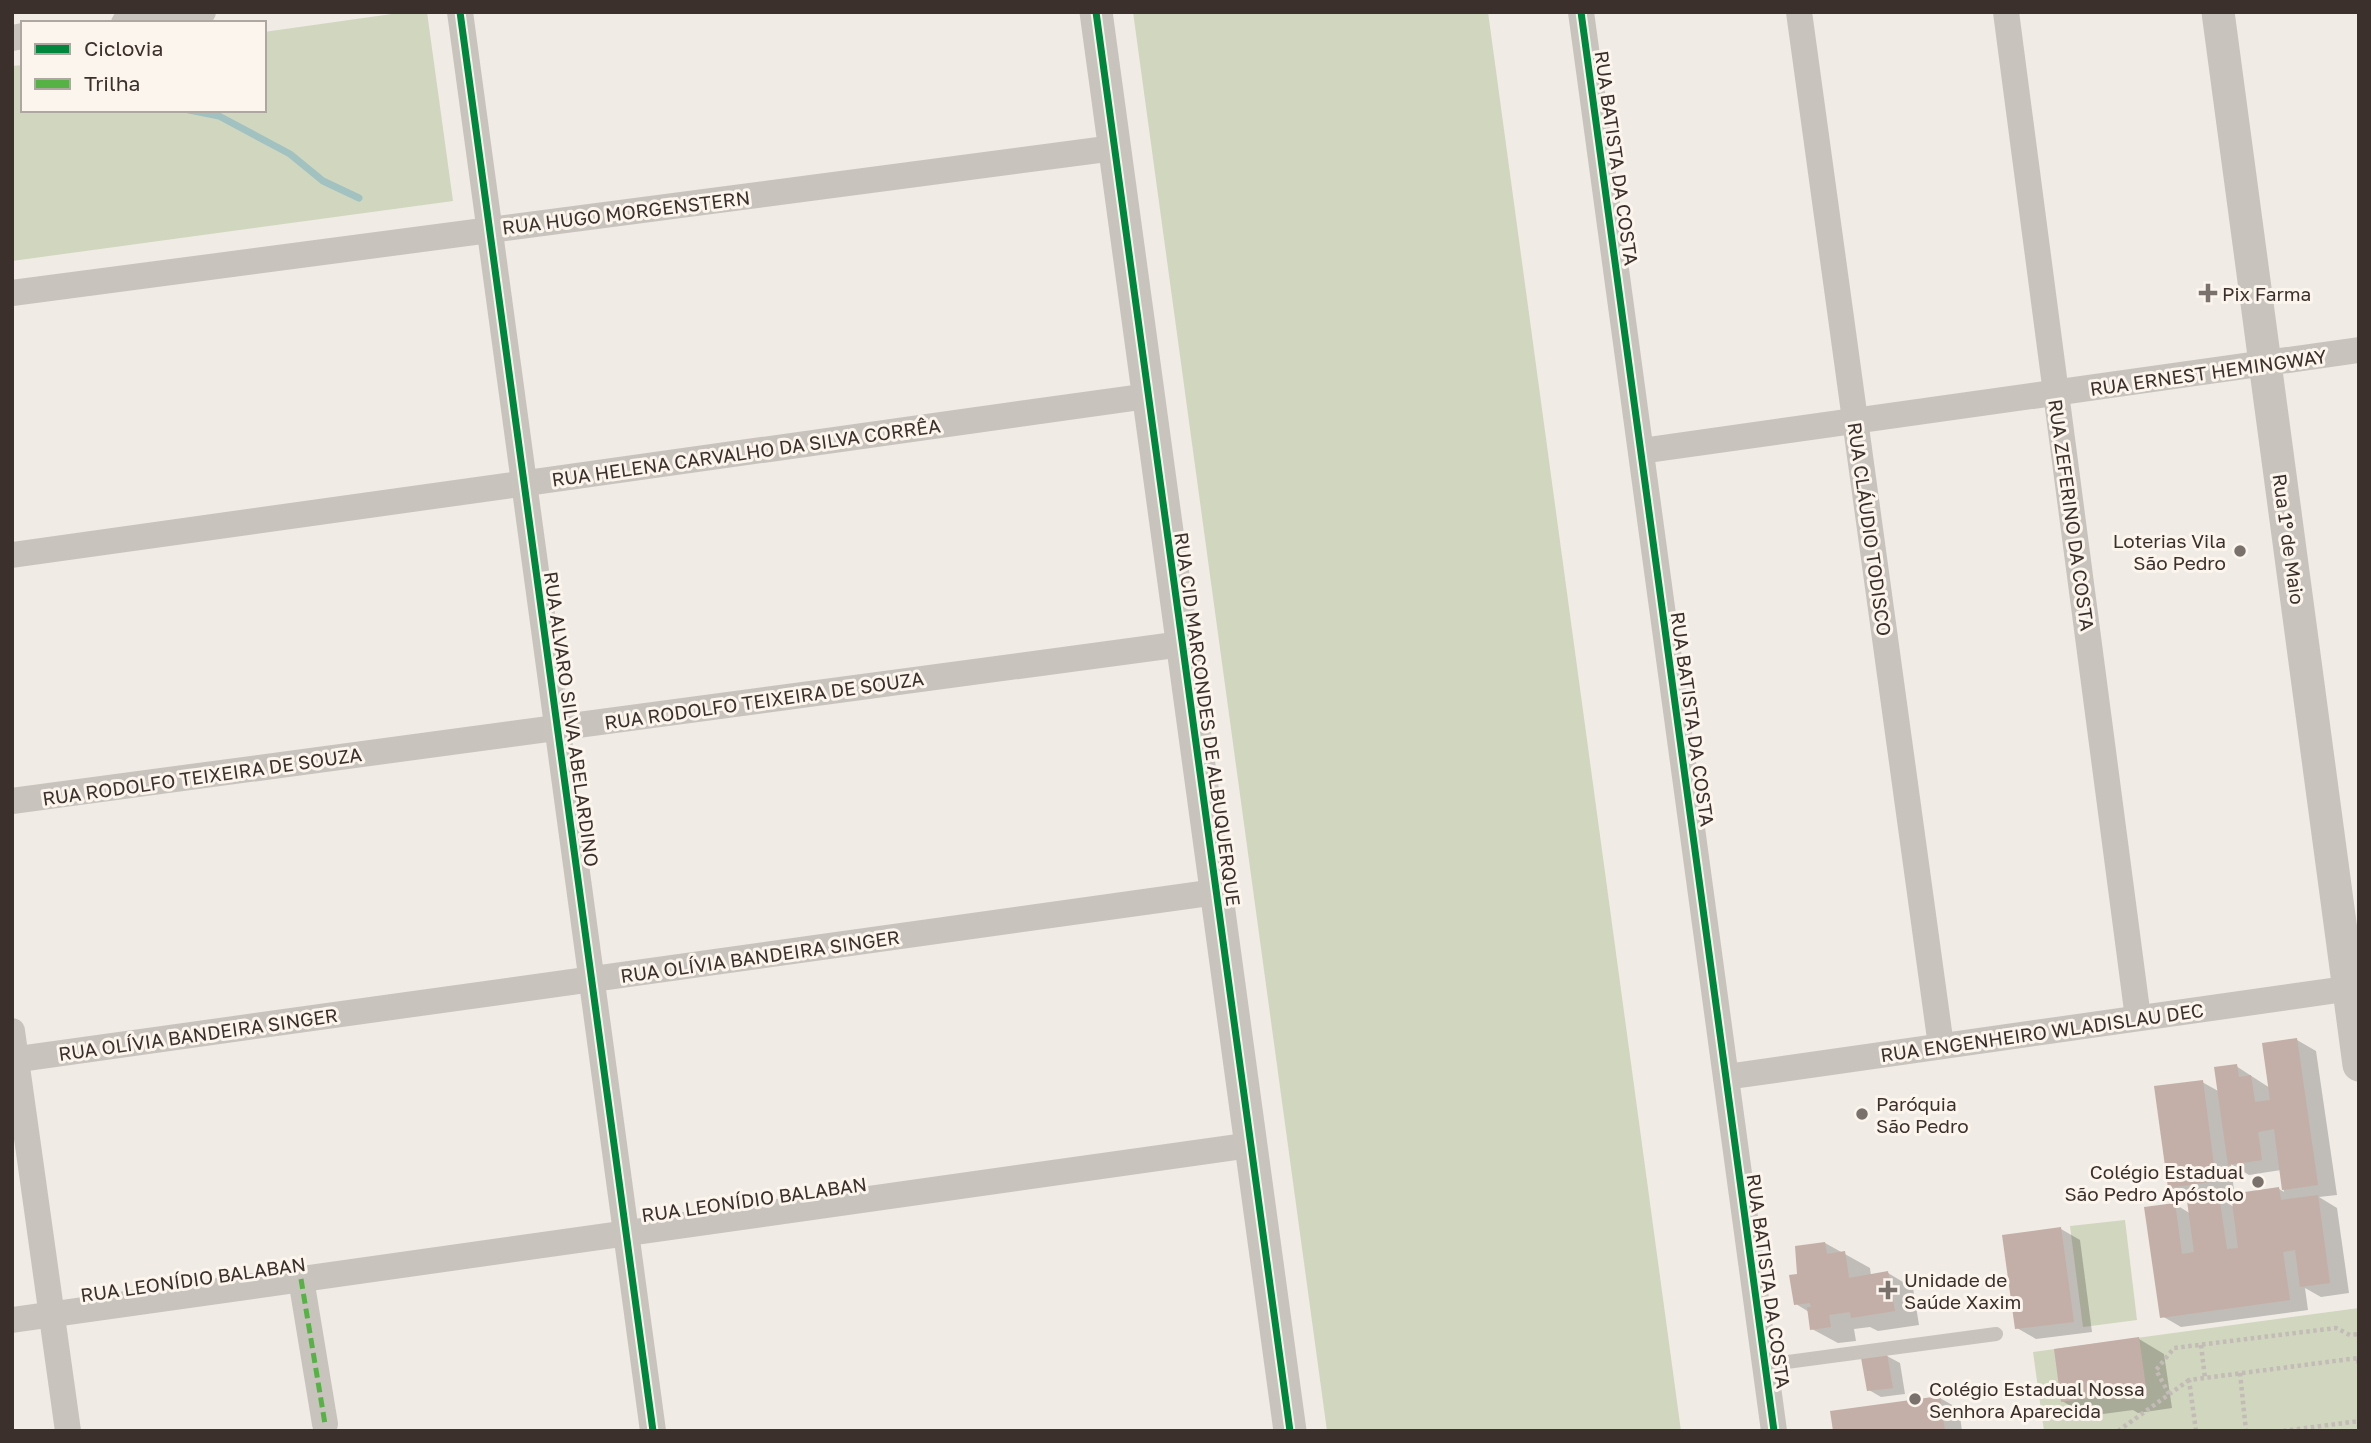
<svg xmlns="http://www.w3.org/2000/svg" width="2371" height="1443" font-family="'Golos Text',sans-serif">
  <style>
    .green { fill: #d1d6bf }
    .shadow { fill: #0003 }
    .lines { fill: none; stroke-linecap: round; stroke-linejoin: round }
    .stream { stroke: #a1c2c1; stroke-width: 7 }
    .building { fill: #c3afa7 }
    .path { stroke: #c2bbb6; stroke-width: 4.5; stroke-dasharray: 3.5 3.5; stroke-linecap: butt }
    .service { stroke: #c9c3be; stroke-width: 14 }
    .minor { stroke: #c9c3be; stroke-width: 26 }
    .tertiary { stroke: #c9c3be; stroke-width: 33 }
    .quiet { stroke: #57b246; stroke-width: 5; stroke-dasharray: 10 5; stroke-linecap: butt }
    .cycleway-casing { stroke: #fbf5ee; stroke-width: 11 }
    .cycleway { stroke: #00873e; stroke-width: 7 }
    .poi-dot { fill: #7a716c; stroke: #fbf5ee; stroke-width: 2.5 }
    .labels { text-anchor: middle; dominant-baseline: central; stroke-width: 6; stroke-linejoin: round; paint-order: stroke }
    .street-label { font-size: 19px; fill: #3b302b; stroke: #fbf5ee }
    .poi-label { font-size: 19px; fill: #3b302b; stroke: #fbf5ee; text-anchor: start }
  </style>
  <rect width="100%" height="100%" fill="#f0ebe5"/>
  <g class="green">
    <polygon points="406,12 427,12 453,201 12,261 12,66 23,65 23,110 264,110 264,32"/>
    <polygon points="1133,12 1488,12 1681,1431 1327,1431"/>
    <polygon points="2125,1220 2137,1320 2083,1327 2070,1226"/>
    <polygon points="2359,1308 2359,1431 2044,1431 2033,1352"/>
  </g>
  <g class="shadow">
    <polygon points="2297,1040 2316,1051 2337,1195 2319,1197 2337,1208 2349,1293 2321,1297 2305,1288 2308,1310 2181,1327 2162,1316 2175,1204 2191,1214 2219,1198 2234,1207 2279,1189 2284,1192 2281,1170 2249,1175 2231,1164 2234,1191 2189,1198 2170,1187 2202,1082 2220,1092 2236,1066 2270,1088"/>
    <polygon points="2061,1229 2080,1240 2092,1332 2036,1339 2017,1328"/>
    <polygon points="1825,1243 1870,1268 1871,1276 1888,1273 1913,1288 1919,1325 1878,1331 1870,1327 1854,1329 1856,1341 1838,1343 1812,1329 1809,1312 1796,1304 1799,1275"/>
    <polygon points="2139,1339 2164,1354 2172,1408 2138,1413 2133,1410 2088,1416 2062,1401"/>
    <polygon points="1887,1356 1900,1363 1905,1394 1881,1397 1869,1390"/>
    <polygon points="1940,1398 1959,1409 1962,1431 1834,1431"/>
  </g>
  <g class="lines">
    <polyline class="stream" points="189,110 219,116 290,154 323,181 359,198"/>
  </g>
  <g class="building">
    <polygon points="2297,1038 2318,1185 2282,1190 2274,1129 2258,1132 2262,1160 2228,1165 2214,1067 2237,1064 2239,1077 2251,1075 2255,1102 2270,1100 2262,1043"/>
    <polygon points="2203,1080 2216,1181 2168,1188 2154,1086"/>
    <polygon points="2279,1187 2281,1200 2318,1195 2330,1283 2300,1287 2295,1250 2283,1252 2290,1300 2160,1318 2144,1207 2175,1203 2182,1254 2194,1252 2187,1201 2219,1196 2227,1249 2238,1248 2231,1194"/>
    <polygon points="2061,1227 2074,1322 2015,1329 2002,1235"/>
    <polygon points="1825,1242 1827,1254 1845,1251 1849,1278 1888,1271 1895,1311 1851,1318 1850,1312 1829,1315 1831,1327 1810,1330 1807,1307 1811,1307 1810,1303 1794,1305 1789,1275 1797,1274 1795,1246"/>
    <polygon points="2139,1337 2147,1394 2111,1399 2110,1395 2061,1402 2054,1349"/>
    <polygon points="1887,1354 1893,1388 1867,1391 1861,1358"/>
    <polygon points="1940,1396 1945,1431 1833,1431 1830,1411"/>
  </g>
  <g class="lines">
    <g class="path">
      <polyline points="2201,1345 2205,1378"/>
      <polyline points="2240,1373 2246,1431"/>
      <polyline points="2169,1394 2156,1370 2174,1348 2336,1328 2350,1335 2359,1334"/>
      <polyline points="2118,1431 2189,1380"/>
      <polyline points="2196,1431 2189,1380 2358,1358 2359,1366"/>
      <polyline points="2283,1431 2359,1421"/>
    </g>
    <polyline class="service" points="1765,1365 1996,1334"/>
    <g class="minor">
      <polyline points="460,12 653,1431"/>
      <polyline points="1581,12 1774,1431"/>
      <polyline points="1799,12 1941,1046"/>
      <polyline points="2006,12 2138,1018"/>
      <polyline points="124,23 203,12"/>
      <polyline points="12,38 23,36"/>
      <polyline points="12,293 1114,148"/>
      <polyline points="1641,451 2359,350"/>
      <polyline points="12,555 1148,396"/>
      <polyline points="12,801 1182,644"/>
      <polyline points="12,1031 68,1431"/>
      <polyline points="12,1060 1216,892"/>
      <polyline points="1726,1077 2359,987"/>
      <polyline points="301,1279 325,1424"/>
      <polyline points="12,1320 1251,1145"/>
    </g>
    <g class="tertiary">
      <polyline points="1096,12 1290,1431"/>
      <polyline points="2218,12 2359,1065"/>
    </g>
    <polyline class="quiet" points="301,1279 325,1424"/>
    <defs>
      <g id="cycleway">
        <polyline points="460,12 653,1431"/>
        <polyline points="1096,12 1290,1431"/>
        <polyline points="1581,12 1774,1431"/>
      </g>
    </defs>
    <use href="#cycleway" class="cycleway-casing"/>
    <use href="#cycleway" class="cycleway"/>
  </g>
  <g class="poi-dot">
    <path d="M2204.5 282.5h7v7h7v7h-7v7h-7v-7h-7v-7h7z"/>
    <circle cx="2240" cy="551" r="7"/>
    <circle cx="1862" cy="1114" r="7"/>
    <circle cx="2258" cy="1182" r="7"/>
    <path d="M1884.5 1279.5h7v7h7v7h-7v7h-7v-7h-7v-7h7z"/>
    <circle cx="1915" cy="1399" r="7"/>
  </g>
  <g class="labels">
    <g class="street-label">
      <text transform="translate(1617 158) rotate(82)">RUA BATISTA DA COSTA</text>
      <text transform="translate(626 212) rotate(-7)">RUA HUGO MORGENSTERN</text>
      <text transform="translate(2208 372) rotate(-8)">RUA ERNEST HEMINGWAY</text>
      <text transform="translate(746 452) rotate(-8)">RUA HELENA CARVALHO DA SILVA CORRÊA</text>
      <text transform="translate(2072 515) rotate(82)">RUA ZEFERINO DA COSTA</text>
      <text transform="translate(1870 529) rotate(82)">RUA CLÁUDIO TODISCO</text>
      <text transform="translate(2289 539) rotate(82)">Rua 1º de Maio</text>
      <text transform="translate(764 700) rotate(-8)">RUA RODOLFO TEIXEIRA DE SOUZA</text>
      <text transform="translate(572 719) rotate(82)">RUA ALVARO SILVA ABELARDINO</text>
      <text transform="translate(1208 719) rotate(82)">RUA CID MARCONDES DE ALBUQUERQUE</text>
      <text transform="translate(1693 719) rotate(82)">RUA BATISTA DA COSTA</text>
      <text transform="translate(202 776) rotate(-8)">RUA RODOLFO TEIXEIRA DE SOUZA</text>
      <text transform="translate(760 956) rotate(-8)">RUA OLÍVIA BANDEIRA SINGER</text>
      <text transform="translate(2042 1032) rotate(-8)">RUA ENGENHEIRO WLADISLAU DEC</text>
      <text transform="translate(198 1034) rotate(-8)">RUA OLÍVIA BANDEIRA SINGER</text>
      <text transform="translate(754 1199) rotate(-8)">RUA LEONÍDIO BALABAN</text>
      <text transform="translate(193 1279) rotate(-8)">RUA LEONÍDIO BALABAN</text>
      <text transform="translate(1769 1281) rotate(82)">RUA BATISTA DA COSTA</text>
    </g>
    <g class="poi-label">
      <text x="2222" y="293">Pix Farma</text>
      <text x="2226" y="540" text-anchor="end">Loterias Vila<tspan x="2226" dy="22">São Pedro</tspan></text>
      <text x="1876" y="1103">Paróquia<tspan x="1876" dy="22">São Pedro</tspan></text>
      <text x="2244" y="1171" text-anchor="end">Colégio Estadual<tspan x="2244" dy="22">São Pedro Apóstolo</tspan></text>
      <text x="1904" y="1279">Unidade de<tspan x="1904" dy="22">Saúde Xaxim</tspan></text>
      <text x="1929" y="1388">Colégio Estadual Nossa<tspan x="1929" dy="22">Senhora Aparecida</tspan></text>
    </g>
  </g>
  <rect width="2371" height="1443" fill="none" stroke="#3b302b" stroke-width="28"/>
  <rect x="21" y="21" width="245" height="91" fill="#fbf5ee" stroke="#aea6a0" stroke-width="2"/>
  <rect x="35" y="44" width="35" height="10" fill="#00873e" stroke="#aea6a0" stroke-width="2"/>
  <text x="84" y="56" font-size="21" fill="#3b302b">Ciclovia</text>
  <rect x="35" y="79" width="35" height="10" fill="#57b246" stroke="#aea6a0" stroke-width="2"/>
  <text x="84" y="91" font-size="21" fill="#3b302b">Trilha</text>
</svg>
